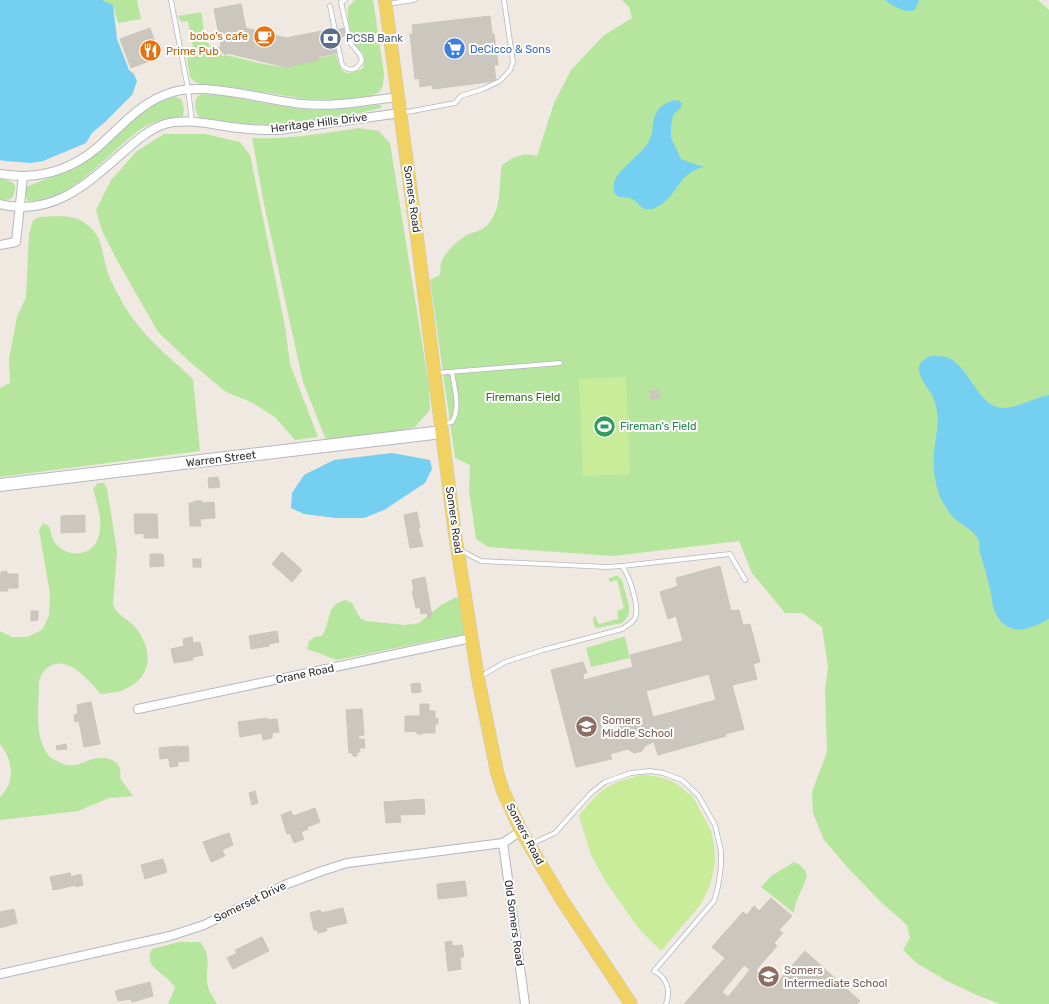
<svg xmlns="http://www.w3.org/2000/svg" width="1049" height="1004" font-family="Rubik,sans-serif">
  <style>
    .green { fill: #b6e59e }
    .pitch { fill: #c9ec9a }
    .water { fill: #75cff0 }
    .building { fill: #cbc7bf; stroke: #cbc5ba; fill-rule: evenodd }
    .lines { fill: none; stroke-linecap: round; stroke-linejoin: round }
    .lane-casing { stroke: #b4b7c1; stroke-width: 5.5 }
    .street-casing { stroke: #b4b7c1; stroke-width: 10 }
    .secondary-casing { stroke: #b4b7c1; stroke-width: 14 }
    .primary-casing { stroke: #c9c9c9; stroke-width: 14 }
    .lane { stroke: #fff; stroke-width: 4 }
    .street { stroke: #fff; stroke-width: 8 }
    .secondary { stroke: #fff; stroke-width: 12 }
    .primary { stroke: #f2d163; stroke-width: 13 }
    .labels { text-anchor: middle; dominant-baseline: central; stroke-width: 4; stroke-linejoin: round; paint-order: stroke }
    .food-label { font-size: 11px; fill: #c56008; stroke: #fff; text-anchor: end }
    .service-label { font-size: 11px; fill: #4e5e75; stroke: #fff; text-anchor: start }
    .shop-label { font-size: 11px; fill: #366cbe; stroke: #fff; text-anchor: start }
    .street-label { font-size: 11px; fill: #2e2e2e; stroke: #fff }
    .park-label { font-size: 11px; fill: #2c6e1b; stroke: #fff }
    .leisure-label { font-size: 11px; fill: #27864d; stroke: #fff; text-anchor: start }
    .education-label { font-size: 11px; fill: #785e54; stroke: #fff; text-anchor: start }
  </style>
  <rect width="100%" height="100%" fill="#efe9e1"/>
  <g class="green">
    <polygon points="102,0 137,0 141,19 118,23 113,5"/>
    <path d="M355,0H373L384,74L383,86L379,92L371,96L337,100L306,99L224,86L203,85L195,82L190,77L187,60L189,57L194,53L188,21L181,22L178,16L201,12C206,35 200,42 223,56L226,55L259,63L283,67L336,54C341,73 345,78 363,68C368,47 357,54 353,41C349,30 347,18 348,7Z"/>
    <path d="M622,0H1038L1049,10V1004H1000L979,996L947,981L918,964L903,950L910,938L907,925L881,902L848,868L824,840L813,813L812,792L827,752L825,691L828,667L822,627L802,613H785L752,573L739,541L613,556L488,547L476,539L469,490L470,465L455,458L430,280L440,275C441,271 440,266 441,263C443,254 461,237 469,234C477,231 484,230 490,222C503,203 498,186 502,165C515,156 522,152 537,156L554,103L571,70L603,36L632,18L629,7Z"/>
    <path d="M202,94C236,95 269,106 302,109C328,111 353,108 379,105H381V108L350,115L279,125L246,124L200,118C195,113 194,103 197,97Z"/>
    <path d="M176,97L182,100L184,110L183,116C170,119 155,120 144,127C110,149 72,204 28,201L25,195L26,187L76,167L93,154L145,110L162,99Z"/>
    <path d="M359,128L379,131L390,143L429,386L430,410L415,427L398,431L326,440L303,382L264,204L252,138C288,140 324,133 359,128Z"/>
    <polygon points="164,134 205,134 240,142 250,155 285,326 290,364 318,437 295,440 276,418 253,403 226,392 191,363 158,332 118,262 102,231 96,210 111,180 137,151"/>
    <path d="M0,179C14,181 19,184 12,198L7,200L0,199Z"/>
    <path d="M39,217C55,217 73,213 86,224C105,237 101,256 109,276C112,284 117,292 121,300C138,332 167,355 193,379L200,451L0,477V388L10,383L9,359L17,317L26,297L29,235L33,220Z"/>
    <path d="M98,483H104L107,489L117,551L113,605C118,616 128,619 135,627C154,650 153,678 123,690C117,693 108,693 101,694C90,682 69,655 50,666C43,670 40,676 39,683C39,707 33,735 49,756C51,759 56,760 59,762C75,772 86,758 100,758C114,758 123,764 120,778L133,796L109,798L78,811L71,812L0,820V797C16,782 13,760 0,744V631L12,637H27L42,630L49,616L50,594L39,530L43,523L49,526C51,533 53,542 58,546C71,559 95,555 99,535C103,520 97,503 93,489Z"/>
    <polygon points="615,576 618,576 622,580 629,606 629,613 626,619 622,623 597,628 594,626 593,618 595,616 599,624 618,619 617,611 624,608 617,580 610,582 608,579"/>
    <path d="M456,597L462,599L465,634L337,660L307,649L309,641L315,637L322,636C332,620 325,605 346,600L352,603L360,618L366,621L405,625L419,623L441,605Z"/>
    <polygon points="623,637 625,637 630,658 591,667 586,648"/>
    <path d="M794,862C800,864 805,869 807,875C804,888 795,899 794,913L761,887L771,876Z"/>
    <path d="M179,942H200C212,956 206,965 207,981C207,989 213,997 217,1004H168L175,988C167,972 142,969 152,949Z"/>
  </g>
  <g class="pitch">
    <polygon points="626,377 630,474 583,476 579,379"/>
    <path d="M640,775C652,775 666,777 677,784C682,787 686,793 692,795L711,831L714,845L715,863L710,885L701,904L661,951L639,929L606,882L591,855L579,816C600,789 607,784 640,775Z"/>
  </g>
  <g class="water">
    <polygon points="0,0 102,0 113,5 117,39 129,70 134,74 137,81 132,95 106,121 92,133 86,143 43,161 31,163 5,161 0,160"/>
    <path d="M885,0H919L915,10C905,14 893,6 885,0Z"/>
    <path d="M674,100L680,101L682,104L680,109L673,115L671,127V138L681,159L691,163L705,167C676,171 678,201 652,209C642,211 640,205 634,200C629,197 624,197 619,197L614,193C614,190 613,186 614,183C619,167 643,155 650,139C654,131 651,121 657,112C661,105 666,103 674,100Z"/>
    <path d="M931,356C937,356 944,356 949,358C969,367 979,407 1002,408C1017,408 1034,398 1049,395V619C1029,630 1007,638 995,612C992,605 992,596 990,589C987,577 984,565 980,553C979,550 980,545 979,541C975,530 963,526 955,519C949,513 945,506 941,499C934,483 932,462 935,445C936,435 939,423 937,412C936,405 934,398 930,392C922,379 909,364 931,356Z"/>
    <polygon points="392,453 430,460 432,469 425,483 384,510 364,518 336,518 304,514 291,508 292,493 304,475 334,460"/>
  </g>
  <g class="building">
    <polygon points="241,4 246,28 286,38 332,29 333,31 344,28 345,36 334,39 337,53 318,57 319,60 286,67 227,53 225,55 218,48 221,46 214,9"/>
    <polygon points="490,16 492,34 494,34 498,63 498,65 494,65 496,81 433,89 432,85 420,87 419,78 415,79 410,34 413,34 412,25"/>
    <polygon points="150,28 156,45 160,44 162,50 158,51 160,57 131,68 120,39"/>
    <polygon points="659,390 660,398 651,399 650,391"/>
    <polygon points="218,477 220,487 209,488 208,478"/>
    <polygon points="194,501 201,501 203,503 214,502 215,518 200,519 201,526 190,526 189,503 193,503"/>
    <polygon points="417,512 420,528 418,528 423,546 410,548 404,515"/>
    <polygon points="134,514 157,514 158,538 144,538 144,533 135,534"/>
    <polygon points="85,515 85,532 61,533 61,516"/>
    <polygon points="282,552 302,570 292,582 272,564"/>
    <polygon points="150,554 163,554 164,566 150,567"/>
    <rect x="193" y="559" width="8" height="8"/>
    <path d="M720,566L731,611L739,610L743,625L750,624L760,662L753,664L757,679L732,685L744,729L725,734L726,736L658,755L654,742L646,745L642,751L634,753L628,749L610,754L612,759L576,767L551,670L583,662L587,673L583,674L584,680L633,667L630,655L683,641L676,616L668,619L660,592L678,586L676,578ZM709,674L716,700L653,717L646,691ZM616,718L620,730L603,734L600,722Z"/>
    <polygon points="7,571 7,574 18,574 18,588 7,588 8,591 0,591 1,572"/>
    <polygon points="425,577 432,617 428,618 427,613 421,614 420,607 416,608 412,591 414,591 412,580"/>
    <polygon points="31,611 38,611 38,620 31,621"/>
    <polygon points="277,631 279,642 269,644 269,646 251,649 249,636"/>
    <polygon points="192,637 193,643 200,642 203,655 193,657 193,660 174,663 171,649 184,646 183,639"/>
    <polygon points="420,683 421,692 412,693 411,684"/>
    <polygon points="91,702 100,744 84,747 79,721 75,722 74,715 78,714 77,705"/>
    <polygon points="420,704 429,704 429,711 435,711 435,719 438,718 438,724 435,724 435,733 422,733 422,734 417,734 417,731 405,732 405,716 420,716"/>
    <polygon points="362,709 364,735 358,736 359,739 364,739 365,748 359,748 360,752 357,752 357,756 353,756 352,753 349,753 346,710"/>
    <polygon points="267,718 267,720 277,719 279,732 272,733 272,738 263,740 262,733 240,737 238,722"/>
    <polygon points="66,744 67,749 57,750 56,746"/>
    <polygon points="179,746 179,747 188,746 189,761 177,762 178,766 170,767 169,758 160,759 159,748"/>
    <polygon points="255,791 258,803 252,805 249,793"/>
    <polygon points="424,799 425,814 400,815 401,822 386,823 384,802"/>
    <polygon points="315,808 320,822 307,827 308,829 301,832 304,839 294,843 290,833 287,834 281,815 291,811 293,816"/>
    <polygon points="229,833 233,845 222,850 225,856 211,862 203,842"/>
    <polygon points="163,859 167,872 145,879 141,865"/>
    <polygon points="70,873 71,877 81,874 83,885 76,887 76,885 53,890 50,877"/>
    <polygon points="465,881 467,896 438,899 437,884"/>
    <path d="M771,898L792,916L779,930L783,933L774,943L777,946L756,970L774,986L805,951L860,1001L857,1004H819L818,1003L816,1004H684L725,958L712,947L743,912L747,915L754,906L759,911ZM744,965L750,970L728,997L722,992Z"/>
    <polygon points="343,908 347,923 326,928 327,931 318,933 317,930 314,930 310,913 320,910 321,913"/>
    <polygon points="14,909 17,923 0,928 0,912"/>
    <polygon points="262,937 269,951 233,969 227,958 237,953 235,950"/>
    <polygon points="452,941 452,946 462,945 464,957 460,957 461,969 448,971 445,942"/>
    <polygon points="150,982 153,996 132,1002 131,999 118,1001 115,991"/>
  </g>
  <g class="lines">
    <defs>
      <g id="lane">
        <polyline points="171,0 188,89 192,122"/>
        <polyline points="344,1 345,0"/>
        <polyline points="387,4 414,0"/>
        <path d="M330,6L342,65C351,73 357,70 362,60C360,52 354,49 350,42L341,2"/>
        <polyline points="402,113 455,103 461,96 483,89 500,81 510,70 513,62 504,0"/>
        <polyline points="437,373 560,363"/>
        <path d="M442,424L452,422C461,408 454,387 452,372"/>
        <path d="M460,550L481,561L607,567L622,566C629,575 640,607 635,618C632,623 627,626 622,629L543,650L505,662L480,677"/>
        <polyline points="622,566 730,554 745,580"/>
        <path d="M531,844L555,833L591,793L605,782L631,773L650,771L663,773L682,780L698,795L715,825L721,851V867L718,887L714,901L654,971C667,977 671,991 666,1004"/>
      </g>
      <g id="street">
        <path d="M0,174C36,180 70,171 98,147C122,126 141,101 173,92C210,82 263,100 302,104C335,107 366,101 398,97"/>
        <path d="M0,204C50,217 85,186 120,155C134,143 147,130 165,124C188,117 216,126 240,128C253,130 266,130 279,130L400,113"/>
        <polyline points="0,245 16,242 23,176"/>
        <polyline points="138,709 471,638"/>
        <polyline points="503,843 525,1004"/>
        <polyline points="0,974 170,936 204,925 287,884 322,871 347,863 503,843 521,831"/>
      </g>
      <polyline id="secondary" points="0,485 442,432"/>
      <polyline id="primary" points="385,0 418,245 455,534 478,678 497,772 503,791 521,831 562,900 631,1004"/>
    </defs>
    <use href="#lane" class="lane-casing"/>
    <use href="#street" class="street-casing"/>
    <use href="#secondary" class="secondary-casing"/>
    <use href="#primary" class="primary-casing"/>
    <use href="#lane" class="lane"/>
    <use href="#street" class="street"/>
    <use href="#secondary" class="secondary"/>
    <use href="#primary" class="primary"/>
  </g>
  <defs>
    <symbol id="cafe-disc" viewBox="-11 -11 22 22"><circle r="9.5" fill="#e8710a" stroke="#fff"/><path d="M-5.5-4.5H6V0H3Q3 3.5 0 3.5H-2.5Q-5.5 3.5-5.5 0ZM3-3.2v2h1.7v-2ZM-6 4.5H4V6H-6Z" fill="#fff"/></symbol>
    <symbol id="bank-disc" viewBox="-11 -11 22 22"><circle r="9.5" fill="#5c6f8a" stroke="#fff"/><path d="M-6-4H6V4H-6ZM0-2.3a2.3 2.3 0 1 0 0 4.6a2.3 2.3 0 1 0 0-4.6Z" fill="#fff"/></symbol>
    <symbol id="supermarket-disc" viewBox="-11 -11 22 22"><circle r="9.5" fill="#3f7fe0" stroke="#fff"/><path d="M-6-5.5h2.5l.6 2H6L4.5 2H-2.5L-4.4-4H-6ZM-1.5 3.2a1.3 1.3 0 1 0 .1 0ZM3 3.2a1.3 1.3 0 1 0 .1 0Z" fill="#fff"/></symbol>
    <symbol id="restaurant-disc" viewBox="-11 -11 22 22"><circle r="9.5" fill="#e8710a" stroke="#fff"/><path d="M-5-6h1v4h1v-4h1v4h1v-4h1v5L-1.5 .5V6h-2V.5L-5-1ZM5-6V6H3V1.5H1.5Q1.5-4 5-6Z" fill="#fff"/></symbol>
    <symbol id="stadium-disc" viewBox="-11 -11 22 22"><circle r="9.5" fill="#2e9e5b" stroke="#fff"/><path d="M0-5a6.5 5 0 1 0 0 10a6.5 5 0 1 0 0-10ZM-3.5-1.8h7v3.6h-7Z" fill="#fff"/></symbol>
    <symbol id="school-disc" viewBox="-11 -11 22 22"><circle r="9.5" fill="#8d6e63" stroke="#fff"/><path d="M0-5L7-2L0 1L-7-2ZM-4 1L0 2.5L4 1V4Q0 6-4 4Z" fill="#fff"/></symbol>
  </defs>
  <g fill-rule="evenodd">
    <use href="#cafe-disc" x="252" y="24" width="25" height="25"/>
    <use href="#bank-disc" x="318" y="26" width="25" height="25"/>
    <use href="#supermarket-disc" x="442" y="36" width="25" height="25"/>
    <use href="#restaurant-disc" x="138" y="38" width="25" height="25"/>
    <use href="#stadium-disc" x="592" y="414" width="25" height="25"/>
    <use href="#school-disc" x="574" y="714" width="25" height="25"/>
    <use href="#school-disc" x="756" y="964" width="25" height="25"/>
  </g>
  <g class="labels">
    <g class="food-label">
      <text x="248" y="36">bobo's cafe</text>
      <text x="166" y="51" text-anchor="start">Prime Pub</text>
    </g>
    <g class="service-label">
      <text x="346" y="38">PCSB Bank</text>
    </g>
    <g class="shop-label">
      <text x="470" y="49">DeCicco &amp; Sons</text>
    </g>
    <g class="street-label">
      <text transform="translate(319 123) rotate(-7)">Heritage Hills Drive</text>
      <text transform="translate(412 199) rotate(82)">Somers Road</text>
      <text transform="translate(221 459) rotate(-7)">Warren Street</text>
      <text transform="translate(454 520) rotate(82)">Somers Road</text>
      <text transform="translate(305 674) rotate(-12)">Crane Road</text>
      <text transform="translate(525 834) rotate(62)">Somers Road</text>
      <text transform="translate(250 902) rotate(-26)">Somerset Drive</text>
      <text transform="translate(514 923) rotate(82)">Old Somers Road</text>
    </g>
    <g class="park-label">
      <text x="523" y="397">Firemans Field</text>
    </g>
    <g class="leisure-label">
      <text x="620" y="426">Fireman's Field</text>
    </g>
    <g class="education-label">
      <text x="602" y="720">Somers<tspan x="602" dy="13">Middle School</tspan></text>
      <text x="784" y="970">Somers<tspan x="784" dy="13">Intermediate School</tspan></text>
    </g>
  </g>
</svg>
